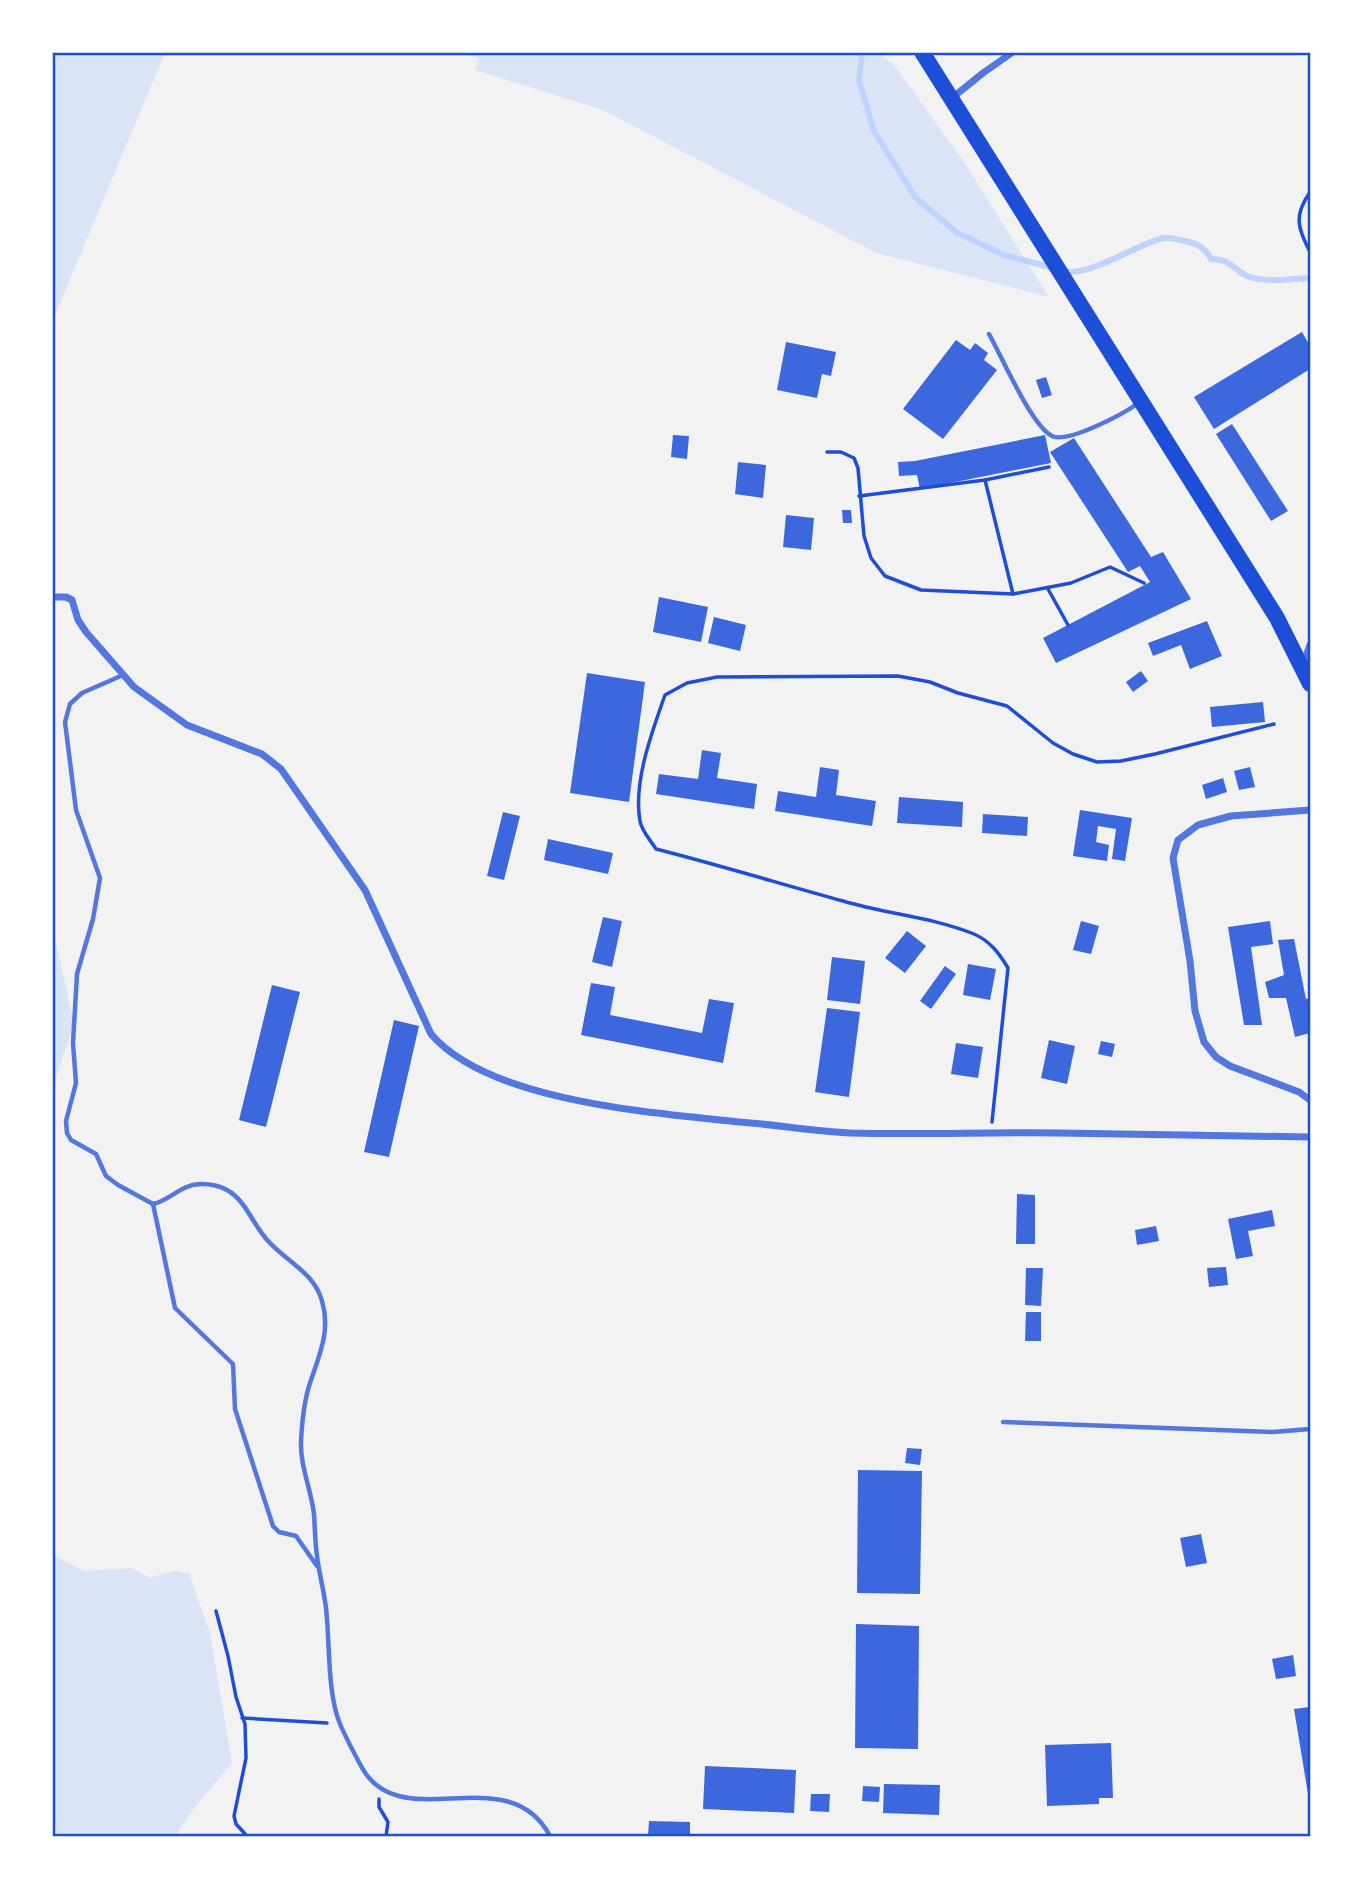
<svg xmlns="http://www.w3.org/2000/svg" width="1363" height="1889" font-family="'Nunito Sans',sans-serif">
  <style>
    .green { fill: #dbe4f7 }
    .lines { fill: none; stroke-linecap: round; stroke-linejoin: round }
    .stream { stroke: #bfd3fe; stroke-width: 6 }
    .building { fill: #3d67dc }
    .path { stroke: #1d4ed8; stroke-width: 3.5 }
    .service { stroke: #5277de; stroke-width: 4.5 }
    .minor { stroke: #5277de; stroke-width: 7 }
    .trunk { stroke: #1d4ed8; stroke-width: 16 }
    .neatline { fill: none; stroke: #1d4ed8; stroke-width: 2.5 }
  </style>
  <rect width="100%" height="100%" fill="#f2f2f2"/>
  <g class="green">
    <polygon points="53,52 165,53 55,315 53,418"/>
    <polygon points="457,53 879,53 895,66 966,165 1049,297 876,253 603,110 475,70 478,58"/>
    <polygon points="52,925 74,1023 53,1086 52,1086"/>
    <polygon points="52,1554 84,1571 132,1568 150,1578 172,1571 189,1573 210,1633 232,1763 192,1811 175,1836 53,1836"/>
  </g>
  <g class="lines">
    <g class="stream">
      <polyline points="862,52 859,81 874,131 915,197 956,232 1004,255 1053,268"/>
      <path d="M1063,271C1088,278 1137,244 1163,238C1170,237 1178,240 1185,241C1198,244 1204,247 1211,259C1233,260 1232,269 1247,276C1265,283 1291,279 1310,278"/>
    </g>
  </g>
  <g class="building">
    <polygon points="1302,332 1310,346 1310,369 1214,429 1194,397"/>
    <polygon points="956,340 970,350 975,343 988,353 984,360 997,370 943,439 903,409"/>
    <polygon points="786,342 836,352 831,376 822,374 817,398 777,390"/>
    <polygon points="1046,377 1052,395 1042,398 1036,380"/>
    <polygon points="1232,424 1288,511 1271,521 1216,434"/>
    <polygon points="673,435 689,436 687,459 671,457"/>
    <polygon points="1045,435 1051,463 920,489 917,475 899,476 898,462 915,461"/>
    <polygon points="1074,438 1151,557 1163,552 1191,599 1056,663 1043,638 1150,582 1140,566 1128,572 1050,452"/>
    <polygon points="738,462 766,465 763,498 735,494"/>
    <polygon points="842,510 851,510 852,523 843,523"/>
    <polygon points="786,515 814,518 811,550 783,547"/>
    <polygon points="659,597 708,607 701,642 653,632"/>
    <polygon points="714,617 746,625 740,651 708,643"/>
    <polygon points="1207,621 1222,656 1190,669 1181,645 1153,656 1148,643"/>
    <polygon points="1141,671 1148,681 1133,692 1126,682"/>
    <polygon points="587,673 645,682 629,802 570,793"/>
    <polygon points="1263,702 1265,722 1212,727 1210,707"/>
    <polygon points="702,750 721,753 717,778 757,784 754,809 656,794 659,774 698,779"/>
    <polygon points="820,767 839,770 836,795 876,801 872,826 775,811 778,791 816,797"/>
    <polygon points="1250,767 1255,787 1239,790 1234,771"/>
    <polygon points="1223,778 1227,792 1206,799 1202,785"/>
    <polygon points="899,797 963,802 962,827 897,823"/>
    <polygon points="1080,810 1132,818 1125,861 1112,859 1116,829 1098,826 1096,842 1109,845 1107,861 1073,856"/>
    <polygon points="503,812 520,816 504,880 487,876"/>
    <polygon points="983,814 1028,817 1027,836 982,833"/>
    <polygon points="548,839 613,853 608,874 544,860"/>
    <polygon points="603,917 622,921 612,967 592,962"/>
    <polygon points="1081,921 1099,926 1091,954 1073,950"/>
    <polygon points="1270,921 1273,944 1251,947 1262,1025 1244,1025 1228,927"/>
    <polygon points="907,931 926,946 905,973 885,958"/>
    <polygon points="1294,939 1306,999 1310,998 1310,1033 1295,1037 1286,998 1269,998 1265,982 1284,975 1278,940"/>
    <polygon points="832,957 865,961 860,1004 827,1000"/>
    <polygon points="968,964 996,969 990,1000 963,995"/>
    <polygon points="945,966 956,974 931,1009 920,1001"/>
    <polygon points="591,983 615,987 610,1015 702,1033 709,999 734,1003 723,1063 581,1035"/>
    <polygon points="272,985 300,992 266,1127 239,1120"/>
    <polygon points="827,1008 860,1012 849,1097 815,1092"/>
    <polygon points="394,1020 419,1026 389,1157 364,1152"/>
    <polygon points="1049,1040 1075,1046 1067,1084 1041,1078"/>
    <polygon points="1101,1041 1115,1044 1112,1057 1098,1054"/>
    <polygon points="956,1043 983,1047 978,1078 951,1074"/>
    <polygon points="1017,1194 1035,1195 1035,1244 1016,1244"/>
    <polygon points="1272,1210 1275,1226 1248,1231 1253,1256 1236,1259 1228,1219"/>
    <polygon points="1156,1226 1159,1241 1137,1245 1135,1230"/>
    <polygon points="1226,1267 1228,1285 1209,1287 1207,1268"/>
    <polygon points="1026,1268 1043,1268 1041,1306 1025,1305"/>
    <polygon points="1026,1312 1041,1312 1041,1341 1025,1341"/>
    <polygon points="907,1448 922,1449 920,1465 905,1463"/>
    <polygon points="858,1470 922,1471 920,1594 857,1593"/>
    <polygon points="1201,1534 1207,1563 1186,1567 1180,1538"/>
    <polygon points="856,1624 919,1626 918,1749 855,1748"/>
    <polygon points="1293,1655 1296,1676 1276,1679 1272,1659"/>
    <polygon points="1310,1707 1310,1794 1308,1794 1294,1709"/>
    <polygon points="1111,1743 1113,1798 1099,1798 1099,1804 1047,1806 1045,1745"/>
    <polygon points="705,1766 796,1770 794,1813 703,1809"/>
    <polygon points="884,1784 940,1785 939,1815 883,1813"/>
    <polygon points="863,1786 880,1787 879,1802 862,1801"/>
    <polygon points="811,1794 830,1794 829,1812 810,1811"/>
    <polygon points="649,1821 690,1822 690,1836 648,1836"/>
  </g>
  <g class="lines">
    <g class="path">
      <path d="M1310,192C1293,217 1298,227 1310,252"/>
      <polyline points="827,452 841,452 854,458 858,468 864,536 871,558 885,576 921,590 1013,594 1071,583 1110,567 1144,583"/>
      <polyline points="985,480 1013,594"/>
      <polyline points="859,496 985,480 1049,467"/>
      <polyline points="1048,589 1068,625"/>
      <path d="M992,1122L1008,968C999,953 990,941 974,934C932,917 886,914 843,901C781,884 719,865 656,849C651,841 641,830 640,821C633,782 652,732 665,695L687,683L717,677L898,676L930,682L958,693L1007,706L1053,743L1073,754L1097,762L1121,761L1155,754L1274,724"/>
      <polyline points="216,1611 228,1656 236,1697 245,1724 246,1758 234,1816 236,1824 247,1836"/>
      <polyline points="242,1718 327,1723"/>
      <polyline points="379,1799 379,1807 388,1822 386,1836"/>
    </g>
    <g class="service">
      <path d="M989,334C1002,357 1031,425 1052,436C1067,444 1123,414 1137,404"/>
      <path d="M123,675L82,693L70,704L65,722L76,810L100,878L93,919L77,974L73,1043L76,1083L66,1121L67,1133L71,1140L96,1154L106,1176L118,1185L153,1204C171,1200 181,1184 201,1184C209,1184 220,1186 227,1190C247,1201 254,1228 270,1243C289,1263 314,1273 322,1301C331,1331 319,1356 310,1383C304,1401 302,1422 301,1441C300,1466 311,1489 314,1514C315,1528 315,1542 317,1556C319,1573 324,1591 326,1608C330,1642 327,1693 340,1724C346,1738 354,1753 361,1766C399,1839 508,1756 550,1836"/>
      <polyline points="153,1204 175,1308 233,1364 235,1409 273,1526 279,1532 296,1536 317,1566"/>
      <polyline points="1003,1422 1273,1432 1310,1429"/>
    </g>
    <g class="minor">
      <polyline points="952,98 983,73 1013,52"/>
      <path d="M52,597H66L72,600L78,620L86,632L134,687L187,725L262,754L281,769L365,890L431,1034C489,1102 655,1113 740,1122C777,1125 814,1131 851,1133C919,1135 988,1132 1057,1133C1141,1134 1226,1136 1310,1137"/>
      <polyline points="1303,665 1310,645"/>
      <polyline points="1310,810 1231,816 1198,825 1178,840 1173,858 1190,961 1195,1011 1204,1042 1216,1057 1230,1066 1299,1092 1310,1100"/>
    </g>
    <polyline class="trunk" points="922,52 1277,618 1310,684"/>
  </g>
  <rect width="1363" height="1889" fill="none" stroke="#ffffff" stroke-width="108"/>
  <rect x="54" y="54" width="1255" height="1781" class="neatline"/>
</svg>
